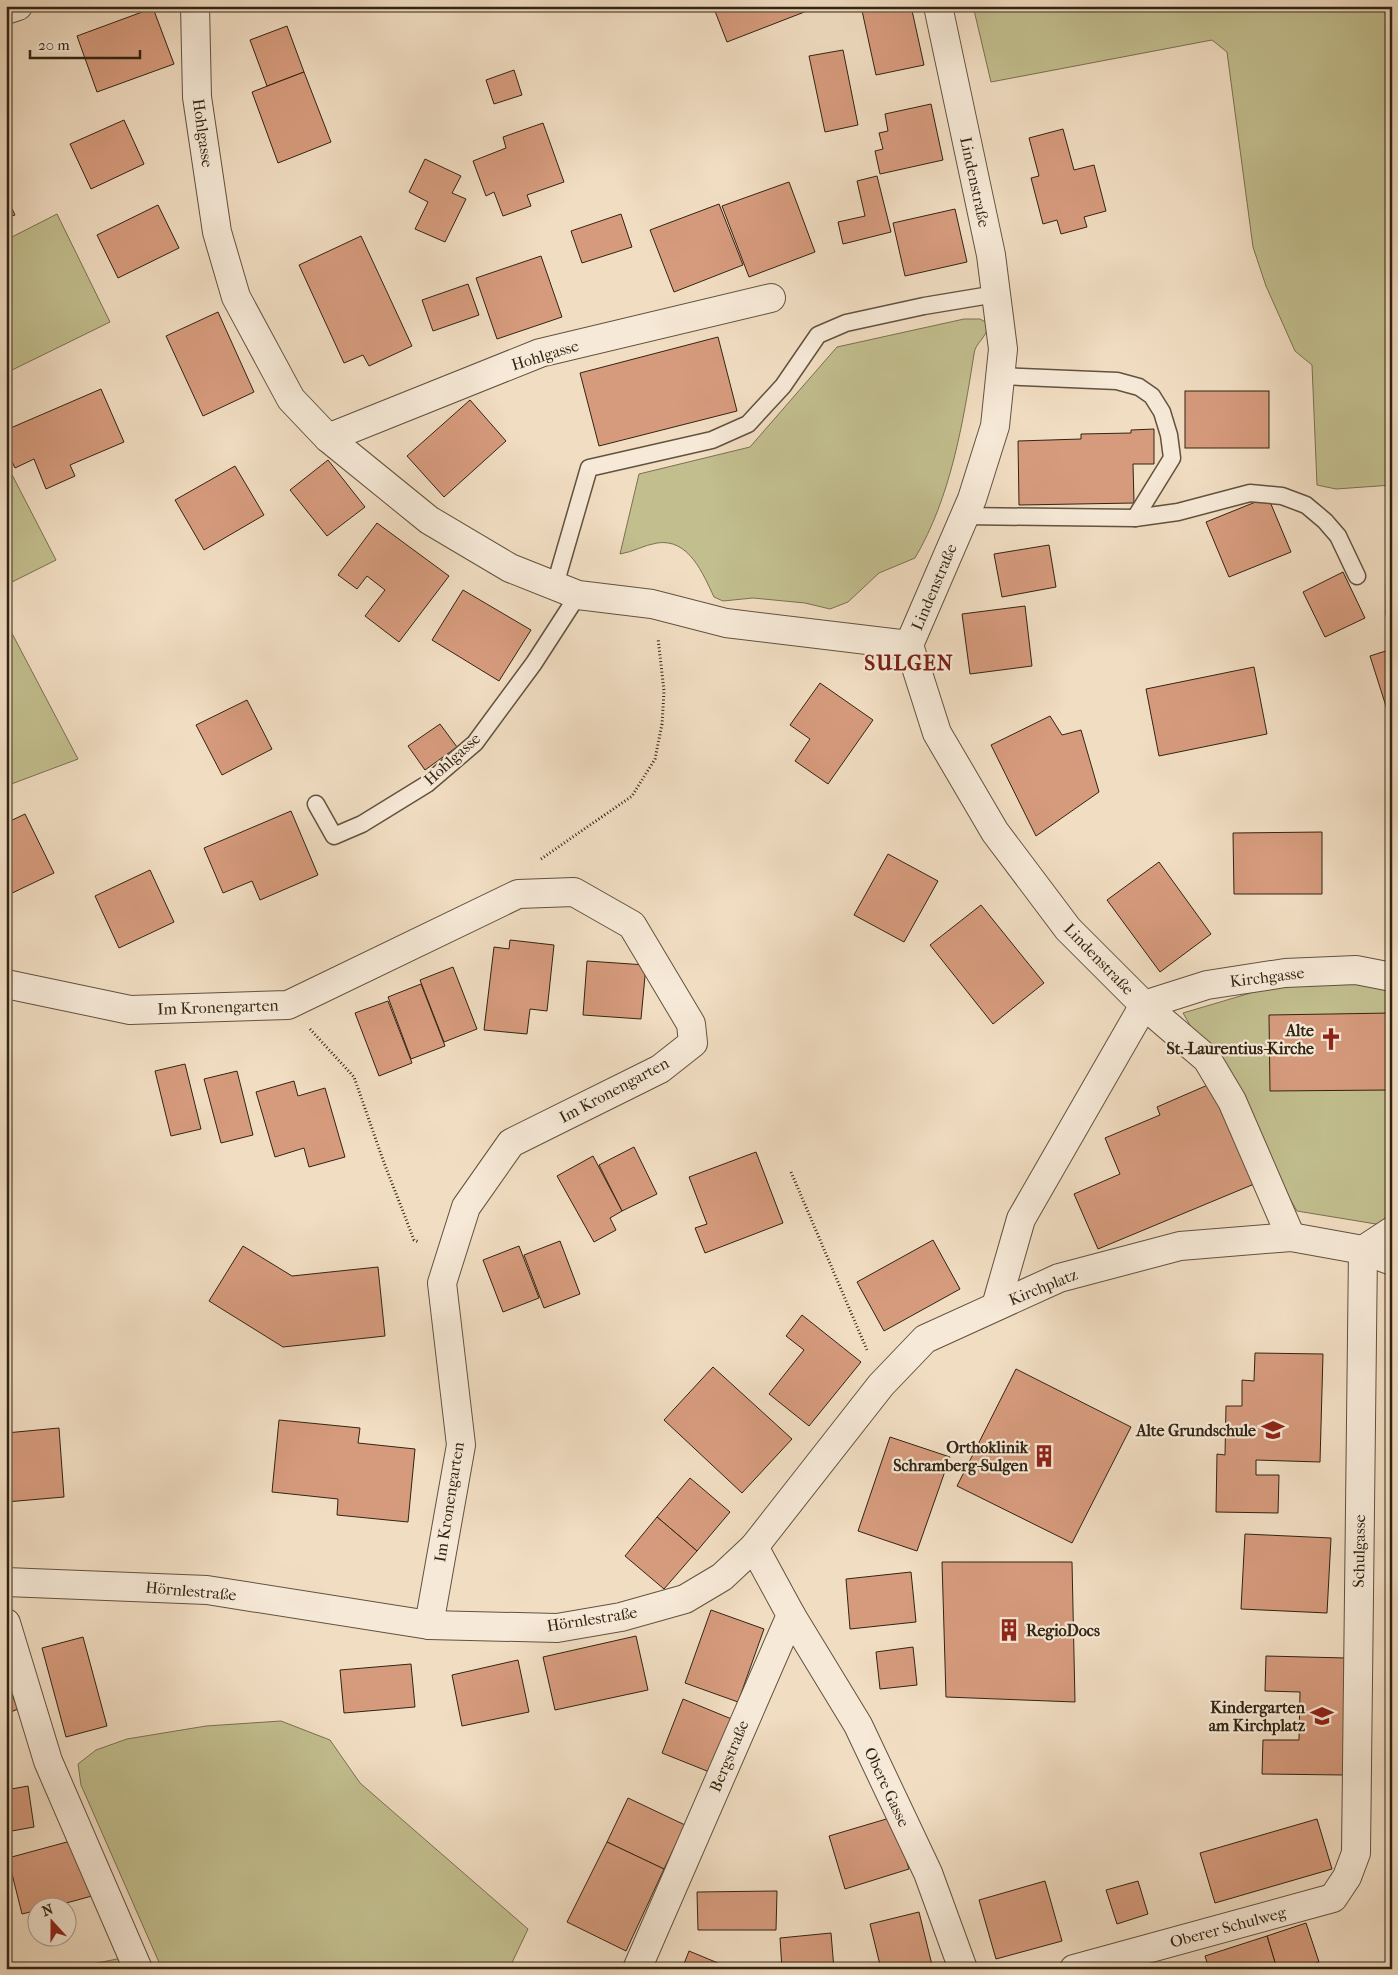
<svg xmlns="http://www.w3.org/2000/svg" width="1398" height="1975" font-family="'IM FELL French Canon',serif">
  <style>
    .green { fill: #c2be8e; stroke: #7a7150 }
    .building { fill: #d69b7d; stroke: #322412 }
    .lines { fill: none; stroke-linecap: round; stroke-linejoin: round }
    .service-casing { stroke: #62523e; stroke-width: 19 }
    .minor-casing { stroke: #62523e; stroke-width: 30 }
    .tertiary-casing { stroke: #62523e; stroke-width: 30 }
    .path { stroke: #322412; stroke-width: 3; stroke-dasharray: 1 2.5; stroke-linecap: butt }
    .service { stroke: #f6e9d7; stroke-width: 16 }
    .minor { stroke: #f6e9d7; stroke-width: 28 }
    .tertiary { stroke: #f6e9d7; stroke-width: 28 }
    .labels { text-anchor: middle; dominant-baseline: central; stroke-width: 4.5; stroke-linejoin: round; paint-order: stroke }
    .street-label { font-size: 16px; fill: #322412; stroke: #f6e9d7 }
    .poi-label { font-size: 16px; font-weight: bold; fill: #322412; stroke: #f6e9d7; text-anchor: end }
    .district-label { font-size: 21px; font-weight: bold; letter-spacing: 1px; fill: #7a1f14; stroke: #f6e9d7 }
  </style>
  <rect width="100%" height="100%" fill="#f1ddc2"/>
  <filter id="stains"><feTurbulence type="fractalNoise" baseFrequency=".004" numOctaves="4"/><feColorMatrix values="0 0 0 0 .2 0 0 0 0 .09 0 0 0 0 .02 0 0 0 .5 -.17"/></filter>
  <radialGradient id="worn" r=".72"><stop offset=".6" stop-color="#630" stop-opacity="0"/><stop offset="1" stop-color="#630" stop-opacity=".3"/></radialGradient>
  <g class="green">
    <polygon points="973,6 1392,6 1392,485 1336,489 1317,485 1312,365 1295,351 1266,286 1253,247 1227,52 1212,40 991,82"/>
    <polygon points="57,214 110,322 6,373 6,240"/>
    <path d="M964,319H980L989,324C986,339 975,343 974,354C963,423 951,497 915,558L879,573L848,602L830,609L805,603L753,598L723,601L714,597C703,574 689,538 657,543C644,545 633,552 620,554L639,474L750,447L837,347Z"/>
    <polygon points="6,463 56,560 6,585"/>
    <polygon points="6,622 78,759 6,786"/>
    <polygon points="1356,970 1392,991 1392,1216 1382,1225 1297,1211 1183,1013 1325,971"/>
    <polygon points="281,1721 330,1740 360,1783 528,1929 509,1969 162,1969 81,1785 78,1764 96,1750 127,1739 206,1726"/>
    <polygon points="122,1958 127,1969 67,1969"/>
  </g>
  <g class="building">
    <polygon points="713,6 805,6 807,11 727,42"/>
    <polygon points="861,6 911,6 924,65 876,75"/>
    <polygon points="153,8 174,64 97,92 77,36"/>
    <polygon points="287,26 304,72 267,86 250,40"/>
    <polygon points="843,50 858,125 825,132 809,56"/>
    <polygon points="514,70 522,95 494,104 486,80"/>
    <polygon points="304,72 331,142 278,163 252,92"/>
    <polygon points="931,104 943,160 880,174 875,151 883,149 879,133 888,131 885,114"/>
    <polygon points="124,120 144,164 91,189 70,144"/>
    <polygon points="543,123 564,182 527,195 531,206 503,216 494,192 486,196 473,161 506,148 503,137"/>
    <polygon points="1063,129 1074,170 1094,165 1106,211 1084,217 1087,227 1061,234 1057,220 1043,224 1031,178 1039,176 1029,138"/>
    <polygon points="425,159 461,176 452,193 466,199 445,242 415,229 428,202 409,192"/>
    <polygon points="877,176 891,232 843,244 838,222 865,216 857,181"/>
    <polygon points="789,182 815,252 749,277 722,206"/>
    <polygon points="6,196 15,215 6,218"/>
    <polygon points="719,204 743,265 674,292 650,230"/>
    <polygon points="158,205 179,248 118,278 97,235"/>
    <polygon points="955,209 967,262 905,276 893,223"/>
    <polygon points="621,214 632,247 582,263 571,231"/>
    <polygon points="361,236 412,346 369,366 363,355 344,363 299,265"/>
    <polygon points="541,256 562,317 497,339 476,278"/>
    <polygon points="468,284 479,315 433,331 422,300"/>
    <polygon points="218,312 254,392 203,416 166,336"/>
    <polygon points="718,337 737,411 599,446 580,373"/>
    <polygon points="101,389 124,442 70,465 75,476 46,489 34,459 15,468 6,449 6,430"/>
    <rect x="1185" y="391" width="84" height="57"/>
    <polygon points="470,400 506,441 444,497 407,456"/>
    <polygon points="1154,429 1154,464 1133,464 1134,503 1019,505 1018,441 1081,439 1081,434 1131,433 1131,430"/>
    <polygon points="328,460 365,507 327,536 290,490"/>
    <polygon points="235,466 264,515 204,550 175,500"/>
    <polygon points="1268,497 1291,552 1229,577 1206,522"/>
    <polygon points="377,523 449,576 399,642 365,616 385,590 367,576 357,589 338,575"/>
    <polygon points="1387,540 1392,540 1392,615 1386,615"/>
    <polygon points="1049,545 1056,587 1002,597 994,554"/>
    <polygon points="1343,572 1365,618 1325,637 1303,592"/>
    <polygon points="463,590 531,630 499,681 432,640"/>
    <polygon points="1025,606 1032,666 970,674 962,614"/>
    <polygon points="1392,649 1392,722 1391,722 1370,656"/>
    <polygon points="1254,667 1267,734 1159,756 1146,689"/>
    <polygon points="820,683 873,720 828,784 795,761 810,739 790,725"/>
    <polygon points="247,700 272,749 222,775 196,725"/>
    <polygon points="1050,716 1062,735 1081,730 1099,792 1036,836 991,745"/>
    <polygon points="440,724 457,747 425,770 408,746"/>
    <polygon points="291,811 318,875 260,900 252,881 223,893 204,848"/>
    <polygon points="25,814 54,873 6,896 6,823"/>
    <polygon points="1322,832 1322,894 1234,894 1233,833"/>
    <polygon points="888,854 938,881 904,942 854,915"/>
    <polygon points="1159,862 1211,934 1160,972 1107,900"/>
    <polygon points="150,870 174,922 119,948 95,896"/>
    <polygon points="981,905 1044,983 993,1024 930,945"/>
    <polygon points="510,940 554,945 547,1011 530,1009 527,1034 484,1030 494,947 509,949"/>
    <polygon points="587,961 646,965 641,1019 583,1015"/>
    <polygon points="453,967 477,1029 444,1042 420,980"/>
    <polygon points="421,984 445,1046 411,1059 388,997"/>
    <polygon points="388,1001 412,1063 379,1076 355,1013"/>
    <polygon points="1392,1013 1392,1064 1388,1064 1389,1090 1270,1091 1269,1015"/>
    <polygon points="185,1064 201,1129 171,1136 155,1071"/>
    <polygon points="1388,1064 1392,1064 1392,1123 1390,1123"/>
    <polygon points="237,1071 253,1135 221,1143 204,1079"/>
    <polygon points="294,1081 298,1096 325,1088 345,1157 309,1167 304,1148 275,1157 256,1092"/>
    <polygon points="1217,1081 1259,1182 1098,1249 1074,1194 1120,1174 1105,1138 1160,1115 1157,1107"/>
    <polygon points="634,1147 657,1194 622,1211 599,1165"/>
    <polygon points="756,1152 783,1223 705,1253 695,1228 707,1224 689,1177"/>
    <polygon points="593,1156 622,1211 610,1218 616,1230 594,1242 557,1176"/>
    <polygon points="933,1240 960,1289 884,1331 857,1282"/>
    <polygon points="560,1241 580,1294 544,1308 524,1255"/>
    <polygon points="243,1246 292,1276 378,1267 385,1336 283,1347 209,1301"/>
    <polygon points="519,1246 539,1298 503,1312 483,1260"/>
    <polygon points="802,1315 861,1362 809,1426 769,1394 804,1350 786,1336"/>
    <polygon points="1255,1353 1323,1354 1320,1462 1256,1460 1256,1475 1279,1475 1278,1513 1216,1512 1217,1454 1225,1455 1226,1406 1242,1406 1242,1380 1254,1381"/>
    <polygon points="713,1367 792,1439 742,1493 664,1420"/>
    <polygon points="1016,1369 1131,1427 1072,1543 957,1486"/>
    <polygon points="279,1420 360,1428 358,1443 415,1449 408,1522 337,1515 338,1499 272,1492"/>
    <polygon points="59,1428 64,1497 6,1502 6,1433"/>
    <polygon points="890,1437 950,1457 917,1551 858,1531"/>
    <polygon points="690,1478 730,1512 697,1551 657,1517"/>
    <polygon points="657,1517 697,1551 664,1589 625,1556"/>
    <polygon points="1245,1534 1331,1538 1327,1613 1241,1609"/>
    <polygon points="942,1562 1072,1562 1075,1702 946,1697"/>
    <polygon points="911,1572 916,1622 850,1629 846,1579"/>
    <polygon points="1392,1609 1392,1662 1387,1662"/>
    <polygon points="711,1610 764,1629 738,1702 685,1683"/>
    <polygon points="636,1636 648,1690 555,1710 543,1657"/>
    <polygon points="83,1637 107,1726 66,1737 42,1648"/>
    <polygon points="6,1644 11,1656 11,1692 18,1709 6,1714"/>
    <polygon points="913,1647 917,1685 880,1689 876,1652"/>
    <polygon points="1266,1656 1346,1658 1344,1775 1262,1774 1263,1740 1299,1740 1300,1692 1265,1691"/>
    <polygon points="518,1660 529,1712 462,1726 452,1675"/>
    <polygon points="411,1664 415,1707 344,1713 340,1670"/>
    <polygon points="683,1699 734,1720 712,1773 662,1753"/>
    <polygon points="28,1786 34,1827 6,1832 6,1790"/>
    <polygon points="628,1798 685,1825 664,1869 607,1842"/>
    <polygon points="893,1817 909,1869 845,1889 829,1836"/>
    <polygon points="1317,1819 1332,1869 1215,1903 1200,1853"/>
    <polygon points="78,1839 92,1896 48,1908 38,1908 38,1910 22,1914 8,1858"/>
    <polygon points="607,1842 664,1869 626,1951 567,1922"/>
    <polygon points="1045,1881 1062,1941 996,1959 979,1900"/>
    <polygon points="1138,1881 1148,1914 1117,1924 1106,1890"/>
    <polygon points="777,1891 776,1930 698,1930 697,1892"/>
    <polygon points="919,1912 933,1969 881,1969 870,1924"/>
    <polygon points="1306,1923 1319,1962 1299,1969 1277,1969 1267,1936"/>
    <polygon points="831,1933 834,1969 782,1969 780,1938"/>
    <polygon points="1267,1936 1277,1969 1209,1969 1205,1956"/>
    <polygon points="689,1951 730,1968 729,1969 682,1969"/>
  </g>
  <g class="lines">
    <defs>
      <g id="service">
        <polyline points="1001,376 1117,381 1139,387 1152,396 1162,412 1169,435 1172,458 1135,518"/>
        <polyline points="964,516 1135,518 1178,512 1250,493 1282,496 1306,505 1325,521 1338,536 1357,576"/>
        <polyline points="555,585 589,468 712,440 748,424 783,386 818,335 846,323 924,306 996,294"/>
        <polyline points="316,804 334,836 362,824 427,784 475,743 534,663 578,595"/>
      </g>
      <g id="minor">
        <polyline points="195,6 197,97 217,232 236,297 291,399 328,438 429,520 510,568 578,595 652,604 726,623 909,645"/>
        <polyline points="938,6 991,255 1003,349 995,426 972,499 909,645 937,733 995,832 1068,929 1144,1005 1207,1059 1232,1101 1291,1237"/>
        <polyline points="6,10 18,6"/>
        <polyline points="328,438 540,353 771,298"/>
        <polyline points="6,984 130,1010 288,1005 518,894 574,892 632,925 691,1024 693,1043 660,1069 511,1143 466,1207 442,1283 461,1445 429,1625"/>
        <polyline points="1144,1005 1207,985 1285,973 1356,970 1392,977"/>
        <polyline points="996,1306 1021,1219 1144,1005"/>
        <polyline points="791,1615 858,1725 928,1873 963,1969"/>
        <polyline points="6,1623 48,1761 138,1969"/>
        <polyline points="637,1969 791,1615 754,1547"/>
        <polyline points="1074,1969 1333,1898 1347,1877 1356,1853 1363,1250 1392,1231"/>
      </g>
      <polyline id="tertiary" points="6,1582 207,1590 429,1625 557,1628 621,1617 685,1599 722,1577 754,1547 881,1385 925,1339 1059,1278 1180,1246 1291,1237 1363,1250 1392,1261"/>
    </defs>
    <use href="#service" class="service-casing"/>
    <use href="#minor" class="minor-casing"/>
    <use href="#tertiary" class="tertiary-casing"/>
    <g class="path">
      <polyline points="541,859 632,796 655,759 662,724 664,691 658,638"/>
      <polyline points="310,1029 354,1077 383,1160 414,1240 419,1242"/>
      <polyline points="791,1172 867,1350"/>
    </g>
    <use href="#service" class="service"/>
    <use href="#minor" class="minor"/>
    <use href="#tertiary" class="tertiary"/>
  </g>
  <defs>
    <symbol id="church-bare" viewBox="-9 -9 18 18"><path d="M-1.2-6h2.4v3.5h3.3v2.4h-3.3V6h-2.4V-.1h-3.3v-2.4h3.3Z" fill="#8f2418" stroke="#f6e9d7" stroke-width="2.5" paint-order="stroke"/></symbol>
    <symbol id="school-bare" viewBox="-9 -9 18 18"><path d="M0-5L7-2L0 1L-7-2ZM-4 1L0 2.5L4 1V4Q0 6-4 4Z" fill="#8f2418" stroke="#f6e9d7" stroke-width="2.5" paint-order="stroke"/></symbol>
    <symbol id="building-bare" viewBox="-9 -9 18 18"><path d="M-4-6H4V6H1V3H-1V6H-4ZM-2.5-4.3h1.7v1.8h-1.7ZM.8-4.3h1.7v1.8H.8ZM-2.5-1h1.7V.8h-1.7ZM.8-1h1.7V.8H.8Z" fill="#8f2418" stroke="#f6e9d7" stroke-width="2.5" paint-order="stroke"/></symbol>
  </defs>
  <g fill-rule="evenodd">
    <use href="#church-bare" x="1315" y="1023" width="32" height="32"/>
    <use href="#school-bare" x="1257" y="1414" width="32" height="32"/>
    <use href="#building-bare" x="1028" y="1440" width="32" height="32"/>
    <use href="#building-bare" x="993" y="1614" width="32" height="32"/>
    <use href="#school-bare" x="1306" y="1700" width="32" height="32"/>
  </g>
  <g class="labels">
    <g class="street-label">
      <text transform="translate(203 133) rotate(82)">Hohlgasse</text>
      <text transform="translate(975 182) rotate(78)">Lindenstraße</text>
      <text transform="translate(545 355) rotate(-17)">Hohlgasse</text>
      <text transform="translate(934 587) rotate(-67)">Lindenstraße</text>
      <text transform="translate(452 759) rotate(-42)">Hohlgasse</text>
      <text transform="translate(1099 959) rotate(46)">Lindenstraße</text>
      <text transform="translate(1267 977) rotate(-7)">Kirchgasse</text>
      <text transform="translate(218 1007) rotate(-2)">Im Kronengarten</text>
      <text transform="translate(614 1090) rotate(-28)">Im Kronengarten</text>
      <text transform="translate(1043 1287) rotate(-22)">Kirchplatz</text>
      <text transform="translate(449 1502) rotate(-81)">Im Kronengarten</text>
      <text transform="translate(1359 1551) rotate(-89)">Schulgasse</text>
      <text transform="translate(191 1591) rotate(5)">Hörnlestraße</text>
      <text transform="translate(592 1619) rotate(-9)">Hörnlestraße</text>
      <text transform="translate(729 1756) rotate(-67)">Bergstraße</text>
      <text transform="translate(887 1787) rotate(65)">Obere Gasse</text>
      <text transform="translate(1228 1927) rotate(-15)">Oberer Schulweg</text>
    </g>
    <g class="poi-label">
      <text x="1314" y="1030">Alte<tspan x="1314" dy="18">St.-Laurentius-Kirche</tspan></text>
      <text x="1256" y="1430">Alte Grundschule</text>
      <text x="1028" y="1447">Orthoklinik<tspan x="1028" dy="18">Schramberg-Sulgen</tspan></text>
      <text x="1026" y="1630" text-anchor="start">RegioDocs</text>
      <text x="1305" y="1707">Kindergarten<tspan x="1305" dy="18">am Kirchplatz</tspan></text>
    </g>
    <g class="district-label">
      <text x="909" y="663">SULGEN</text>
    </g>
  </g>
  <rect width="1398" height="1975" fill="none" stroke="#f1ddc2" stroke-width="25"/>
  <rect x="8" y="8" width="1383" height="1960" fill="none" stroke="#322412" stroke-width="2.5"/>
  <rect x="12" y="12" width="1373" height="1950" fill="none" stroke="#322412"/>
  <g transform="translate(52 1922) rotate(339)"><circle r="24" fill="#f6e9d7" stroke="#a89a88"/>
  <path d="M0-4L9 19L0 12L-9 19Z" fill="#8f2418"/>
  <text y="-8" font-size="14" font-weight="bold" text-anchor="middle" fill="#322412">N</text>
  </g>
  <path d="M30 50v8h110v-8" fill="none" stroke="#322412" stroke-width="2.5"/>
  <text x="38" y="50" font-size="15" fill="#322412" stroke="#f6e9d7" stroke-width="4" paint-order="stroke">20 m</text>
  <rect width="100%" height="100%" filter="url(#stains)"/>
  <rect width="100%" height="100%" fill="url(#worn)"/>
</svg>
